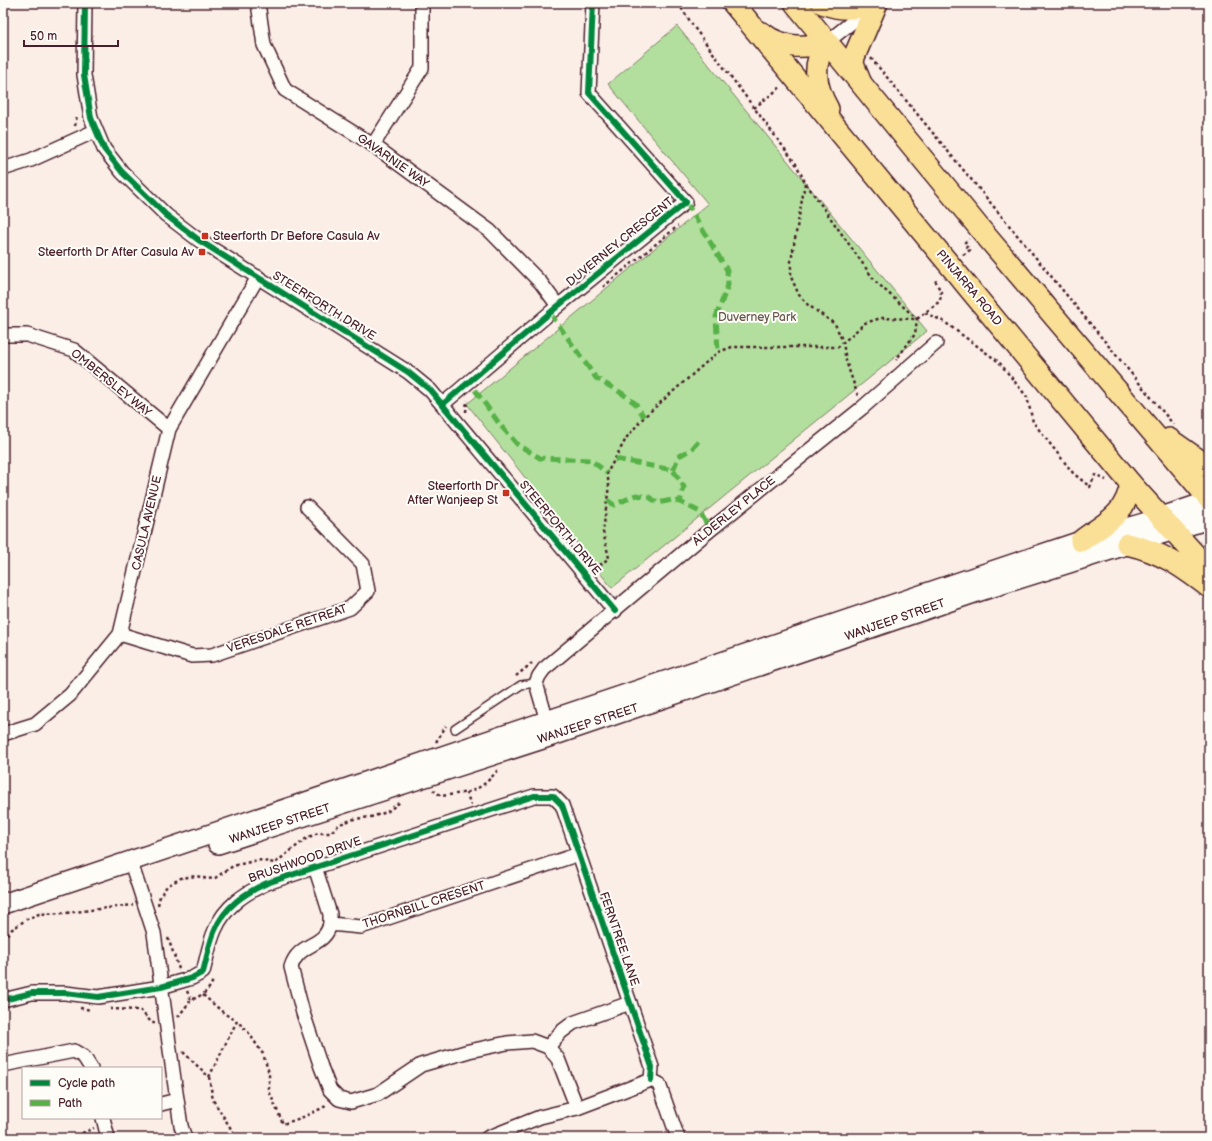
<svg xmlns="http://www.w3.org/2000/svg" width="1212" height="1141" font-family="'Balsamiq Sans',sans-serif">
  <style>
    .green { fill: #b2df9e; stroke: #7e7f64 }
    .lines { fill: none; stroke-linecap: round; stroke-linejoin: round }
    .service-casing { stroke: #4a1f2b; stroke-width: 10 }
    .minor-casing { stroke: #4a1f2b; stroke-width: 16 }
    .secondary-casing { stroke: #4a1f2b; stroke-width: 22 }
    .primary-casing { stroke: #4a1f2b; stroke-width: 24 }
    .path { stroke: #4a1f2b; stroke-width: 2.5; stroke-dasharray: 3 3; stroke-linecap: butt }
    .service { stroke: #fdfcf7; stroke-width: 7 }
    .minor { stroke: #fdfcf7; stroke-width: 13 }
    .secondary { stroke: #fdfcf7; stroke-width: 19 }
    .primary { stroke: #fadf96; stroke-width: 21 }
    .quiet { stroke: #57b146; stroke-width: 5; stroke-dasharray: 10 5; stroke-linecap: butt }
    .cycleway-casing { stroke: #fdfcf7; stroke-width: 8 }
    .cycleway { stroke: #00873e; stroke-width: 6 }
    .poi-dot { fill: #c8321e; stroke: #fdfcf7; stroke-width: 1.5 }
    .labels { text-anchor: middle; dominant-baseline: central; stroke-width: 4; stroke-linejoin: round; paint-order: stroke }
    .street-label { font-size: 12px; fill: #4a1f2b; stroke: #fdfcf7 }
    .poi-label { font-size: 12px; fill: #4a1f2b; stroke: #fdfcf7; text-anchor: end }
    .park-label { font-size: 12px; fill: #69594e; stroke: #fdfcf7 }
  </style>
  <rect width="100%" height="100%" fill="#faeee7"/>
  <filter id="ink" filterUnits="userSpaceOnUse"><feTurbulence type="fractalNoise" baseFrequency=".025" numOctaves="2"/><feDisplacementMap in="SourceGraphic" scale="8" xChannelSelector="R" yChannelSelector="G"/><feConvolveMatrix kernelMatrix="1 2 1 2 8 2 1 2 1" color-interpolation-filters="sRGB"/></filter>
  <g filter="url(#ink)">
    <polygon class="green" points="677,26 927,331 612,588 467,404 708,204 608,84"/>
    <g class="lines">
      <defs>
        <polyline id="service" points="455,729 521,685 536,683"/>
        <g id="minor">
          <polyline points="85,3 84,75 91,118 104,149 122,172 166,215 200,241 408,372 430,390 615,611"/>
          <polyline points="258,3 264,45 285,90 373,145 490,231 541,283 558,306"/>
          <polyline points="827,42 871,7"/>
          <polyline points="373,145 422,68 422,3"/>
          <polyline points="3,169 31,160 95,131"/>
          <polyline points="3,335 27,335 74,350 169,429"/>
          <polyline points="443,404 558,306 686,202 589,93 593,3"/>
          <polyline points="120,634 192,656 212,655 350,608 368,591 363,564 307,507"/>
          <polyline points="549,728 536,683 539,676 544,669 710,530 862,408 936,343"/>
          <polyline points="3,734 35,724 70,695 120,634 169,429 258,277"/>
          <path d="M579,854L361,927L330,924C325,948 299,941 291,967L303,1013L321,1067L330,1090L339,1099L351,1102L378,1094L421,1065L469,1051L507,1043L532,1041L548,1047L561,1032L573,1023L630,1003"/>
          <polyline points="130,860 154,933 174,1079 181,1126 185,1138"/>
          <polyline points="315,867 330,914 330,924"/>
          <path d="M3,1000L32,993H65L98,997L161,987L192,978L203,972C207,958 209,943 215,930C225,906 245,893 267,883L534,796H553L562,805L652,1067L651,1080"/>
          <polyline points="548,1047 558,1059 577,1108"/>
          <polyline points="3,1065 74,1051 84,1057 91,1068"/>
          <polyline points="651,1080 659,1084 678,1138"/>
          <polyline points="161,1104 177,1100"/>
          <polyline points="103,1118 108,1138"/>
          <polyline points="487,1138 540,1117 577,1108 651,1080"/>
        </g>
        <g id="secondary">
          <polyline points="218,844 552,736 980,591 1209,519"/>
          <polyline points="3,904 1081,541 1144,523 1209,501"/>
        </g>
        <g id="primary">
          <polyline points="733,3 1131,484 1209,570"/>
          <polyline points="795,3 981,230 1209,499"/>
          <path d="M822,3C842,10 852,10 872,3"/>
          <path d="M762,33C781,48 804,49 827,42"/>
          <path d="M827,42C811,64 815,86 828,109"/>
          <polyline points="860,81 853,64 854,57 877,3"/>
          <polyline points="1169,439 1209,467"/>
          <path d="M1081,541C1106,522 1125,516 1131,484"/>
          <path d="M1127,544C1162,552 1181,566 1209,587"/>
        </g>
      </defs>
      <use href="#service" class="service-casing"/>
      <use href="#minor" class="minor-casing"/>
      <use href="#secondary" class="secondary-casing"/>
      <use href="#primary" class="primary-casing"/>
      <g class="path">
        <polyline points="678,3 696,30 796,164 805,182 875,281 917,319 915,334 896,360"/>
        <polyline points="871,58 1173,424"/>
        <polyline points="754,108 782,86"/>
        <polyline points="75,126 77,115"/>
        <polyline points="805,183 791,261 791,277 799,295 808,305 835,324 843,342 846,361 858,396"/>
        <polyline points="963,255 970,250 964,243 969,239"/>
        <polyline points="603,287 678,226"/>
        <polyline points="925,313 943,321 999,362 1027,397 1033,422 1073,473 1090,487 1095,475 1106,480"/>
        <polyline points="466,412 467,400"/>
        <polyline points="595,569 609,558 603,532 609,485 607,473 627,437 644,417 718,352 732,347 838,347 865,323 881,318 917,319 940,301 941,292 934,278"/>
        <polyline points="516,676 532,663"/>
        <polyline points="436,742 446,726"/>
        <path d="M433,790L441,796C468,792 478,794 497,771L496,770"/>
        <polyline points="466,792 471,805"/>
        <polyline points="158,905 160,896 167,886 181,878 197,876 207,879 215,878 233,866 258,860 275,863 307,838 318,833 330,833 340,824 354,819 371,817 387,812 400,802"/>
        <polyline points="168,938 179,969"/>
        <polyline points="3,939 11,930 27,919 39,914 66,913 133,905"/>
        <path d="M187,991L191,1000C202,995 209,992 213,980"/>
        <polyline points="203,995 225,1014 237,1021"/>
        <polyline points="80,1008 91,1010"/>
        <polyline points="110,1009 140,1010 152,1023 155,1023"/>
        <polyline points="178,1017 191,1000"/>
        <polyline points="183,1052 209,1077 213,1100 233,1132 233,1138"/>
        <polyline points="209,1077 237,1021 248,1032 263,1054 269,1073 269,1091 283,1124 306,1116 328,1105"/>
        <polyline points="71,1138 94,1128"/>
      </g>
      <use href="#service" class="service"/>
      <use href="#minor" class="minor"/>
      <use href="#secondary" class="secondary"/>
      <use href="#primary" class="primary"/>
      <g class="quiet">
        <polyline points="686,202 727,270 728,285 716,317 718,352"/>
        <polyline points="550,313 596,378 623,394 636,404 644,417"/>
        <polyline points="475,390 501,426 517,444 540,458 591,460 607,473"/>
        <polyline points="615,459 673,470 684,487 680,502"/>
        <polyline points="673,470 679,456 692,449 701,438"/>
        <polyline points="607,500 614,505 636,495 649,497 658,503 672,500 680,502 700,512 710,530"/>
      </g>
      <defs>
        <g id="cycleway">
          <polyline points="85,3 84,75 91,118 104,149 122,172 166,215 200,241 408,372 430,390 615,611"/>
          <polyline points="443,404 558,306 686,202 589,93 593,3"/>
          <path d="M3,1000L32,993H65L98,997L161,987L192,978L203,972C207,958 209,943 215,930C225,906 245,893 267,883L534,796H553L562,805L652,1067L651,1080"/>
        </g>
      </defs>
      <use href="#cycleway" class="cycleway-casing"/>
      <use href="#cycleway" class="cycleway"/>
    </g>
  </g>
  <g class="poi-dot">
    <rect x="201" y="232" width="8" height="8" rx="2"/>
    <rect x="198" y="248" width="8" height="8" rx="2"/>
    <rect x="502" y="489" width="8" height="8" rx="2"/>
  </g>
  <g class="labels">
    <g class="street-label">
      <text transform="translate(393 161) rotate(35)">GAVARNIE WAY</text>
      <text transform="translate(620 242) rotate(-39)">DUVERNEY CRESCENT</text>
      <text transform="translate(969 288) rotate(50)">PINJARRA ROAD</text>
      <text transform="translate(324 306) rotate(32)">STEERFORTH DRIVE</text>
      <text transform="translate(111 383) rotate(39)">OMBERSLEY WAY</text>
      <text transform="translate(734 511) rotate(-39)">ALDERLEY PLACE</text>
      <text transform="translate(147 523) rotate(-77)">CASULA AVENUE</text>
      <text transform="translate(560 528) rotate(50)">STEERFORTH DRIVE</text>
      <text transform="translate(895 620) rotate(-19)">WANJEEP STREET</text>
      <text transform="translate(287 629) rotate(-19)">VERESDALE RETREAT</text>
      <text transform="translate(588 724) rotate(-18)">WANJEEP STREET</text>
      <text transform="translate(280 824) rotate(-18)">WANJEEP STREET</text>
      <text transform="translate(305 860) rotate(-19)">BRUSHWOOD DRIVE</text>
      <text transform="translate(424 905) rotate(-18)">THORNBILL CRESENT</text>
      <text transform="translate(619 939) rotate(71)">FERNTREE LANE</text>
    </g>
    <g class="poi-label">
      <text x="213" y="236" text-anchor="start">Steerforth Dr Before Casula Av</text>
      <text x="194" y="252">Steerforth Dr After Casula Av</text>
      <text x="498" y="486">Steerforth Dr<tspan x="498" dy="14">After Wanjeep St</tspan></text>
    </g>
    <g class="park-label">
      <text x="757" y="317">Duverney Park</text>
    </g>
  </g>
  <rect width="1212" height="1141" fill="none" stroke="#fdfcf7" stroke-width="16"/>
  <rect x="8" y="8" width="1196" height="1125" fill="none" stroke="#4a1f2b" stroke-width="1.5" filter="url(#ink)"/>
  <rect x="22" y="1067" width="140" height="52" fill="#fdfcf7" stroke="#b5a4a5"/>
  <rect x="30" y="1080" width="20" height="6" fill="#00873e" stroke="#b5a4a5"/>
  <text x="58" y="1087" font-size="12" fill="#4a1f2b">Cycle path</text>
  <rect x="30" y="1100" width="20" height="6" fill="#57b146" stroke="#b5a4a5"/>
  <text x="58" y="1107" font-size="12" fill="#4a1f2b">Path</text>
  <path d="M24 40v6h94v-6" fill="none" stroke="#4a1f2b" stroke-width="2"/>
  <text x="30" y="40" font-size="12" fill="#4a1f2b" stroke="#fdfcf7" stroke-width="3" paint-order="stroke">50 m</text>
</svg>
